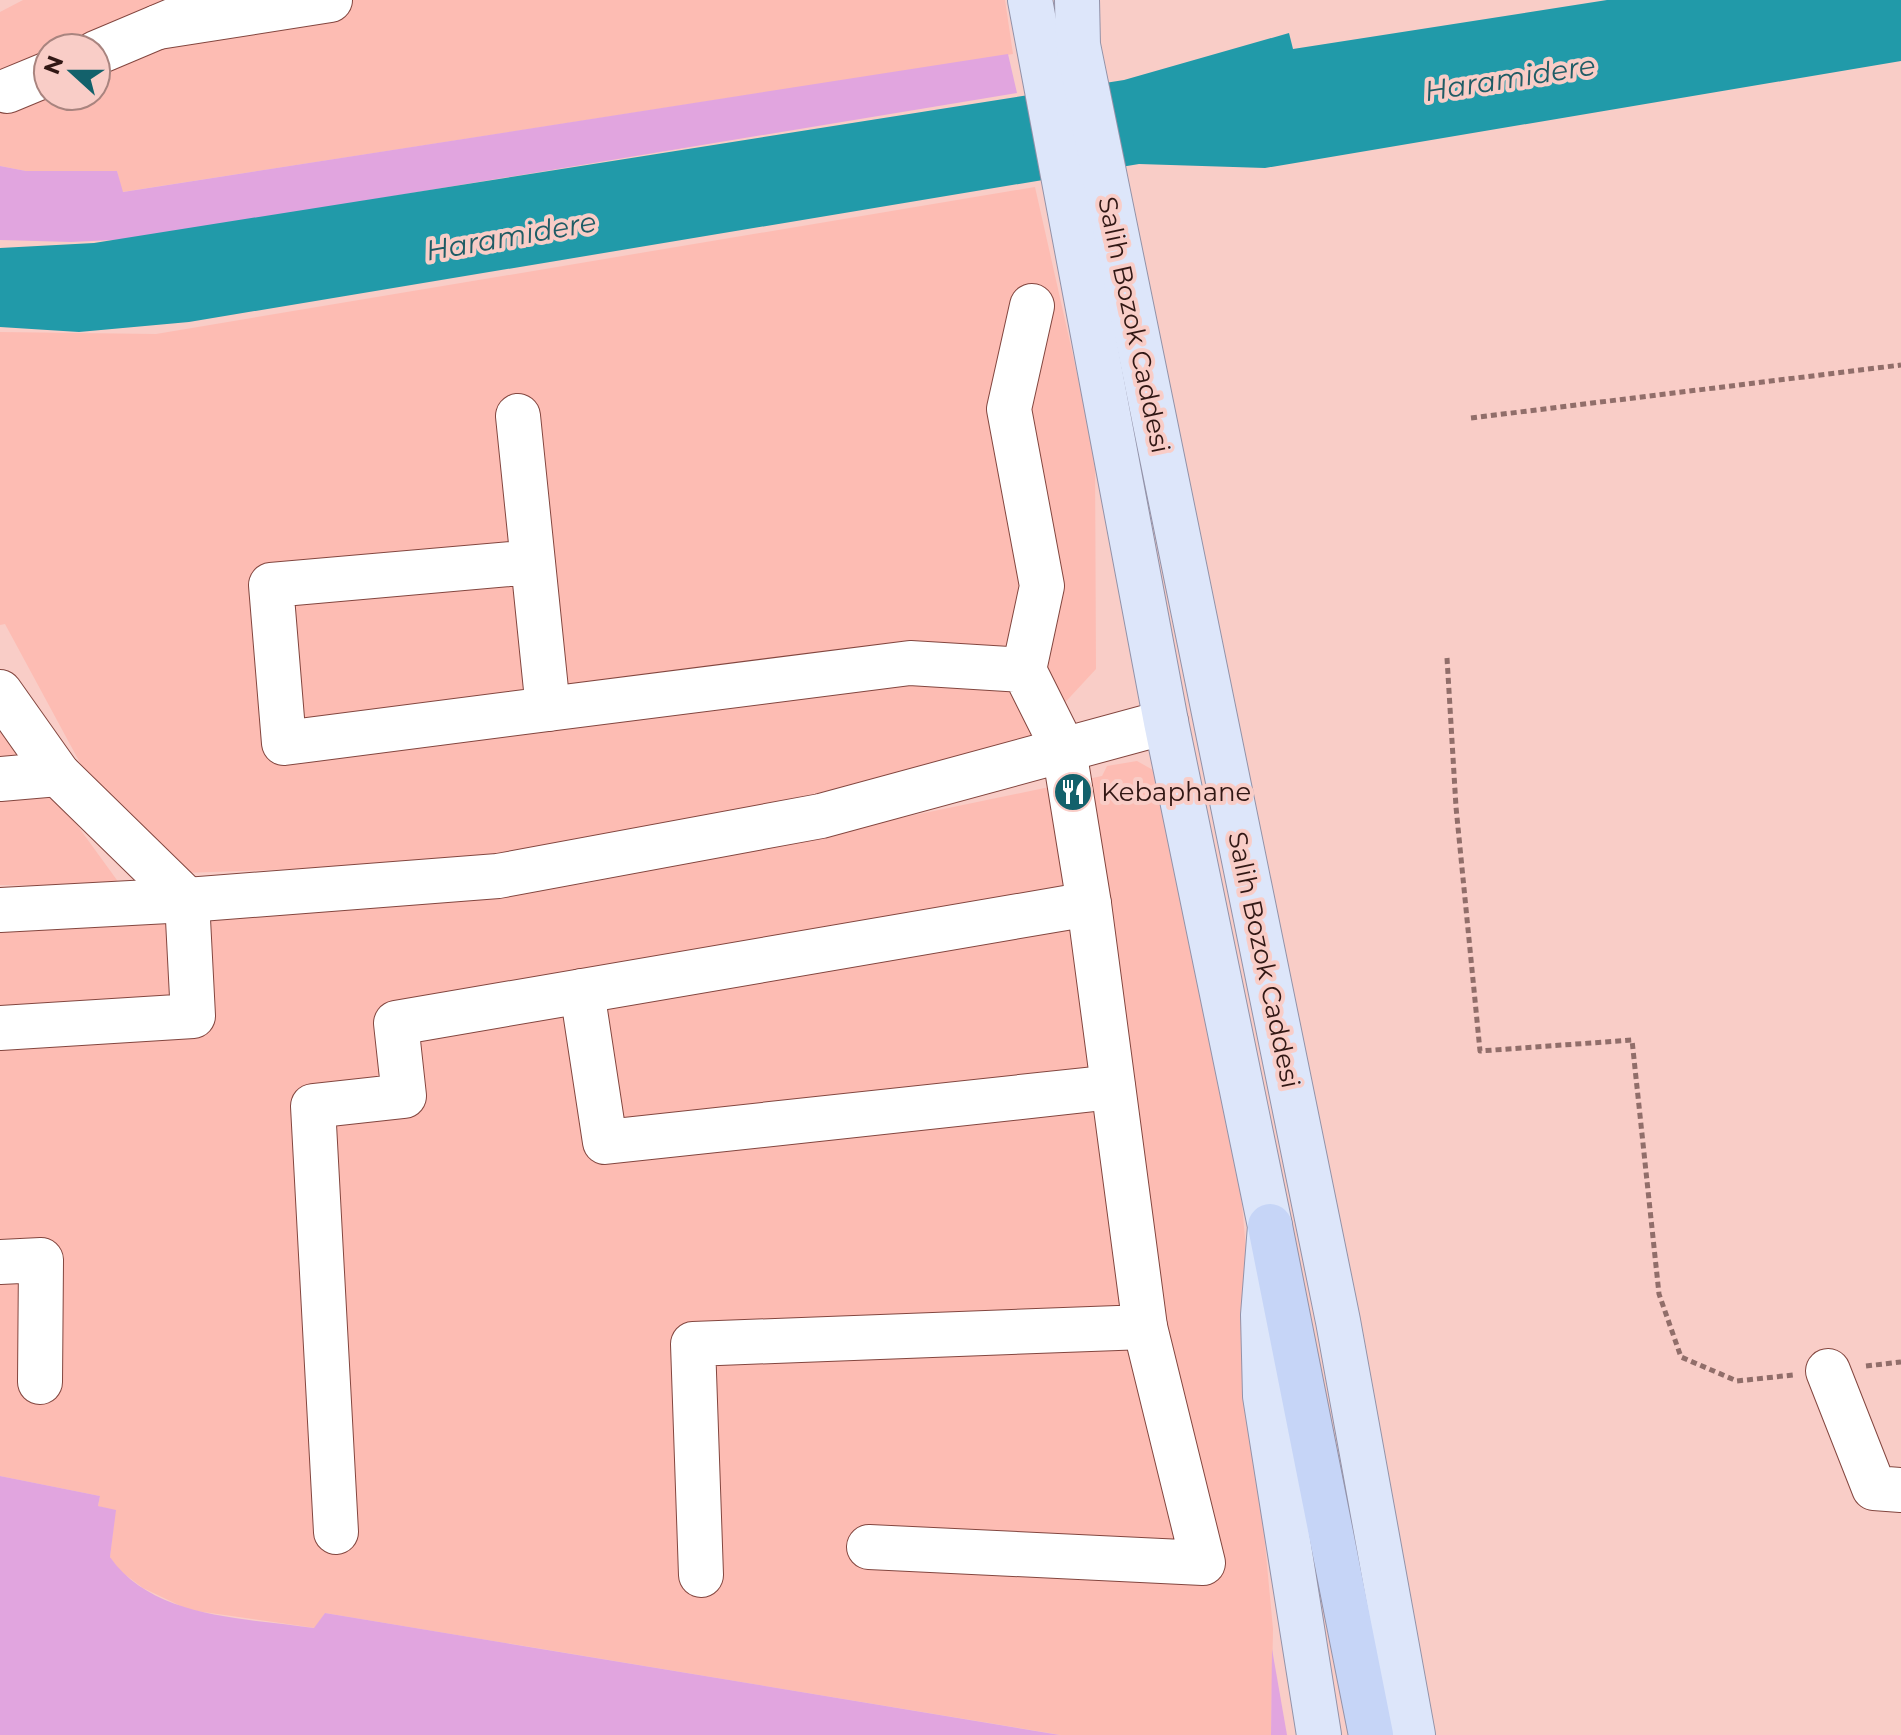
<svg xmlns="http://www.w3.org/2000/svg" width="1901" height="1735" font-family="Montserrat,sans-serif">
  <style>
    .built { fill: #fdbcb3; fill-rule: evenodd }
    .green { fill: #e1a5df }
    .water { fill: #219aa9 }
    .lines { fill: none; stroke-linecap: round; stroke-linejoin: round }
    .minor-casing { stroke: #83463f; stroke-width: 46 }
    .major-casing { stroke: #9292a8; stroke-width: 46 }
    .highway-casing { stroke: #9292a8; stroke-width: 46 }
    .path { stroke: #916e6a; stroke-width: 5; stroke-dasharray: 6 4; stroke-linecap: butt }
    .minor { stroke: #fff; stroke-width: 44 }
    .major { stroke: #dde6fa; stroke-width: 44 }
    .highway { stroke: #c6d5f7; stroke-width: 44 }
    .labels { text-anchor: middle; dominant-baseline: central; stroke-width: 8; stroke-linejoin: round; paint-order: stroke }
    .street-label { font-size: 26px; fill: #311714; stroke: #f9cdc7 }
    .poi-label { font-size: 26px; fill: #311714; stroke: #f9cdc7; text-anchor: start }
    .water-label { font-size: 28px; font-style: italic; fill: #1f5c65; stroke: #f9cdc7 }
  </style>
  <rect width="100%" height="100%" fill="#f9cdc7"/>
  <g class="built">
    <path d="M23,0H1005L1013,54L122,192L117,171H26L0,166V12ZM48,48H96V96H48Z"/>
    <polygon points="1035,187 1095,453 1096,669 1034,736 966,762 482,863 182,873 85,772 5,624 0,625 0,332 156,334"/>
    <polygon points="0,719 122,887 0,885"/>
    <polygon points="1137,761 1153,770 1165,785 1237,1150 1248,1271 1245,1331 1273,1629 1271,1735 1061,1735 325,1613 315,1628 189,1610 143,1588 119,1570 110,1557 115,1511 98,1506 100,1496 0,1476 0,922 360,906 583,884 1102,776 1107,766"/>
  </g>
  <g class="green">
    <polygon points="1008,54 1017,93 134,239 71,242 0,240 0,166 26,171 117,171 123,192"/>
    <path d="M0,1476L100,1496L98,1506L116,1510L110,1557C153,1619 247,1618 314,1628L325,1613L1060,1735H0Z"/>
    <polygon points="1272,1649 1287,1735 1271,1735"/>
  </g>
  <polygon class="water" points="1607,0 1901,0 1901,61 1265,168 1139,164 189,322 79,332 0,327 0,248 94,243 1124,80 1289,33 1293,49"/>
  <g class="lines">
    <defs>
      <g id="minor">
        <polyline points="158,27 330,0"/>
        <polyline points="96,53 186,15"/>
        <polyline points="7,91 48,74"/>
        <polyline points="518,416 548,709 284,743 271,585 533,562"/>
        <polyline points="1024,670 1042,586 1009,409 1032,306"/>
        <polyline points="0,692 58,774 187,900 193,1016 0,1028"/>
        <polyline points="0,779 58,774"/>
        <polyline points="0,910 187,900 498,876 821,816 1166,722"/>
        <polyline points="582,991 605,1142 1113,1087"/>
        <polyline points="0,1262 41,1260 40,1382"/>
        <polyline points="1828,1371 1874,1488 1901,1490"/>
        <polyline points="336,1532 313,1106 404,1096 396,1023 1089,904 1064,750 1024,670 910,663 548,709"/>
        <polyline points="869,1547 1203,1563 1145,1327"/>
        <polyline points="701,1575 693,1344 1145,1327 1089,904"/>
      </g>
      <g id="major">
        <polyline points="1030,0 1166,722 1270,1226 1263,1315 1265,1396 1319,1735"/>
        <polyline points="1077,0 1078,45 1338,1321 1413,1735"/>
      </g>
      <polyline id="highway" points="1270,1226 1371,1735"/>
    </defs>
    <use href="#minor" class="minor-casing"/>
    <use href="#major" class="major-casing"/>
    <use href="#highway" class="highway-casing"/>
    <g class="path">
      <polyline points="1471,418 1901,365"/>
      <polyline points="1447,658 1456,807 1480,1051 1632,1040 1659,1294 1681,1357 1737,1381 1793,1375"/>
      <polyline points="1866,1366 1901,1362"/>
    </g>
    <use href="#minor" class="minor"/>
    <use href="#major" class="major"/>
    <use href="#highway" class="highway"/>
  </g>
  <defs>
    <symbol id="restaurant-disc" viewBox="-11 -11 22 22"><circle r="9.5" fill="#13616b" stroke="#f9cdc7"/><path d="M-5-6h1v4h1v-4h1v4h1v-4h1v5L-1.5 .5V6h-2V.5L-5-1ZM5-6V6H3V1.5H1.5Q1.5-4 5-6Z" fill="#fff"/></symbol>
  </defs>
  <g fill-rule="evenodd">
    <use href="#restaurant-disc" x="1051" y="770" width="44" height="44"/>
  </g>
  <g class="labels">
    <g class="street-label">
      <text transform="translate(1134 325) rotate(78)">Salih Bozok Caddesi</text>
      <text transform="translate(1264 960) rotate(78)">Salih Bozok Caddesi</text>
    </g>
    <g class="poi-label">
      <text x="1101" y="792">Kebaphane</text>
    </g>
    <g class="water-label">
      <text transform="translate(1510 78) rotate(-9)">Haramidere</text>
      <text transform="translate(511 236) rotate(-10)">Haramidere</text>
    </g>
  </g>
  <g transform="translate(72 72) rotate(291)"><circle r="38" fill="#f9cdc7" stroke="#a9847f" stroke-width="2"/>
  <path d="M0-6L14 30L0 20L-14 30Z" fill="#13616b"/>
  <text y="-12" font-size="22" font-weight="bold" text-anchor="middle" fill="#311714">N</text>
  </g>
</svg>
